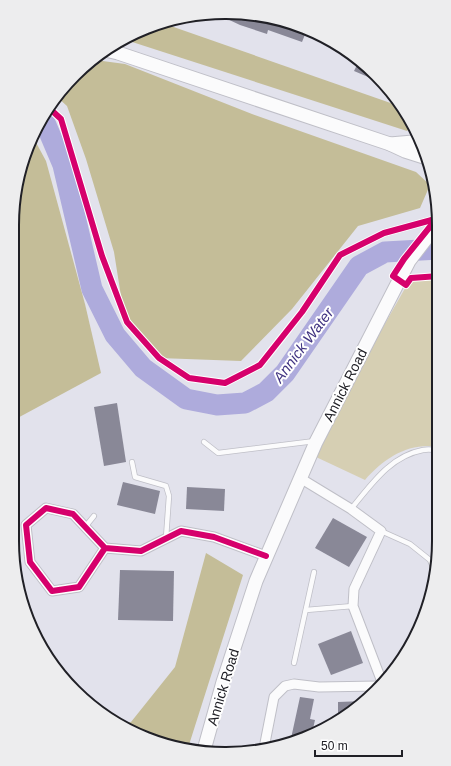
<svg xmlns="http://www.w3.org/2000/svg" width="451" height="766" font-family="Helvetica,sans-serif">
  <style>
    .green { fill: #d6cfb3 }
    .forest { fill: #c4bd98 }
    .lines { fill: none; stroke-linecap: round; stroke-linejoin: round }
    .river { stroke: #aeabdc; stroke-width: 21 }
    .building { fill: #898897 }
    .lane-casing { stroke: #bfbfc7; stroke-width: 6 }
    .street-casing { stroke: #bfbfc7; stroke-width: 11 }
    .secondary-casing { stroke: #bfbfc7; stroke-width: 15 }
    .lane { stroke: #fbfbfc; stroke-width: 4.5 }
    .street { stroke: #fbfbfc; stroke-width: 9 }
    .secondary { stroke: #fbfbfc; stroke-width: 13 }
    .cycleway-casing { stroke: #fff; stroke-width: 8 }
    .cycleway { stroke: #d6006c; stroke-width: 6 }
    .labels { text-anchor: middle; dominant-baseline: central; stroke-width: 4; stroke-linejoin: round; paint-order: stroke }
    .street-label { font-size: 14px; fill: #202026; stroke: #fff }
    .water-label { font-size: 15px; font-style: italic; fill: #413482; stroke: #fff }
    .rim { fill: none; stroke: #202026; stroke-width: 2 }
  </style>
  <rect width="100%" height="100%" fill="#e2e2ec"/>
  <path class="green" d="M433,278H439V447C409,442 384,458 365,480L316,457L369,352L408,283L415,279L422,280Z"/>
  <g class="forest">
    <polygon points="165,24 402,107 411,119 413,125 407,131 126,40"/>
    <polygon points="95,60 125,64 252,114 416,172 430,185 420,208 358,226 292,309 241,361 159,358 124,315 114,252 86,159 67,106 57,97"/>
    <polygon points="33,137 46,161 85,304 101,373 12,421 12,211 23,157"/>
    <polygon points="206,553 243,575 188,748 157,743 122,724 131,722 175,667"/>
  </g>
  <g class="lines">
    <polyline class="river" points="41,120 46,125 63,165 92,289 115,335 143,368 186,399 217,405 245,403 266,392 285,373 359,266 385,252 439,249"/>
  </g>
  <g class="building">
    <polygon points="223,16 267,16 266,19 284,25 285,23 306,32 302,42 268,30 267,34 240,25 223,17"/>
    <polygon points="359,61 381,80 380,82 354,71"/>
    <polygon points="117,403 126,462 104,466 94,407"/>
    <polygon points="123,482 160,491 155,514 117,505"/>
    <polygon points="187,487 225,489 224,511 186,509"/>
    <polygon points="333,518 367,537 349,567 315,548"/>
    <polygon points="120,570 174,571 173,621 118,620"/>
    <polygon points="351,631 363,663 331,675 318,644"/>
    <polygon points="300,697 314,699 310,719 315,720 312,733 294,743 290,743"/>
    <polygon points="364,701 356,710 338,719 338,702"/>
  </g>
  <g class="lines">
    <defs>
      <g id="lane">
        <polyline points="204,442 218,453 315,441"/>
        <polyline points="132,462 135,477 166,486 169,496 166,538"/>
        <path d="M351,509C371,485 390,456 423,450C428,449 434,450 439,450"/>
        <polyline points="85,527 94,516"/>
        <polyline points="381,531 410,544 430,560 435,572"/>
        <polyline points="306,610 353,606"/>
        <polyline points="294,663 314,572"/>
      </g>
      <g id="street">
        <polyline points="300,478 351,509 381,531 354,589 353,606 382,682"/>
        <polyline points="105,548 79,587 52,591 30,562 26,525 46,508 73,514 105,548 141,551 181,531 214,537 266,556"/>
        <polyline points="264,748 274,697 285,686 294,684 319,687 378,686"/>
      </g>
      <g id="secondary">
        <polyline points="105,50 118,53 390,144 405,151 427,158"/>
        <polyline points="390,144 413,142 419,139"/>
        <polyline points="204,750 223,682 256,581 316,442 409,261 439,222"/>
      </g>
    </defs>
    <use href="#lane" class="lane-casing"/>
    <use href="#street" class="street-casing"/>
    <use href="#secondary" class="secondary-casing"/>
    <use href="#lane" class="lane"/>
    <use href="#street" class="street"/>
    <use href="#secondary" class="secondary"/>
    <defs>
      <g id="cycleway">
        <polyline points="48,107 61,119 102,256 127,322 159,358 189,378 225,383 260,365 302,312 340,255 384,233 439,218"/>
        <polyline points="437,218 404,259 393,276 406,285 411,278 439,276"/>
        <polyline points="105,548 79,587 52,591 30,562 26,525 46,508 73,514 105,548 141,551 181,531 214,537 266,556"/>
      </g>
    </defs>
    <use href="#cycleway" class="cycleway-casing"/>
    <use href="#cycleway" class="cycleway"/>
  </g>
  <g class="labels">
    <g class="street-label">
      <text transform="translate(345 385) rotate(-63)">Annick Road</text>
      <text transform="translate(223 687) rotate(-73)">Annick Road</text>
    </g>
    <g class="water-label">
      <text transform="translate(303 345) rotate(-53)">Annick Water</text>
    </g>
  </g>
  <path d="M0 0H451V766H0ZM225 19H226A206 206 0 0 1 432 225V541A206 206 0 0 1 226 747H225A206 206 0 0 1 19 541V225A206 206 0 0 1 225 19Z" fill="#ededee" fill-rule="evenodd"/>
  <path class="rim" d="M225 19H226A206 206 0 0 1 432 225V541A206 206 0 0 1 226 747H225A206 206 0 0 1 19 541V225A206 206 0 0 1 225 19Z"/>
  <path d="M315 750v6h87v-6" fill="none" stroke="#202026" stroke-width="2"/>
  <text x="321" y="750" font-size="12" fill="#202026" stroke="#ffffff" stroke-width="3" paint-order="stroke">50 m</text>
</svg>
